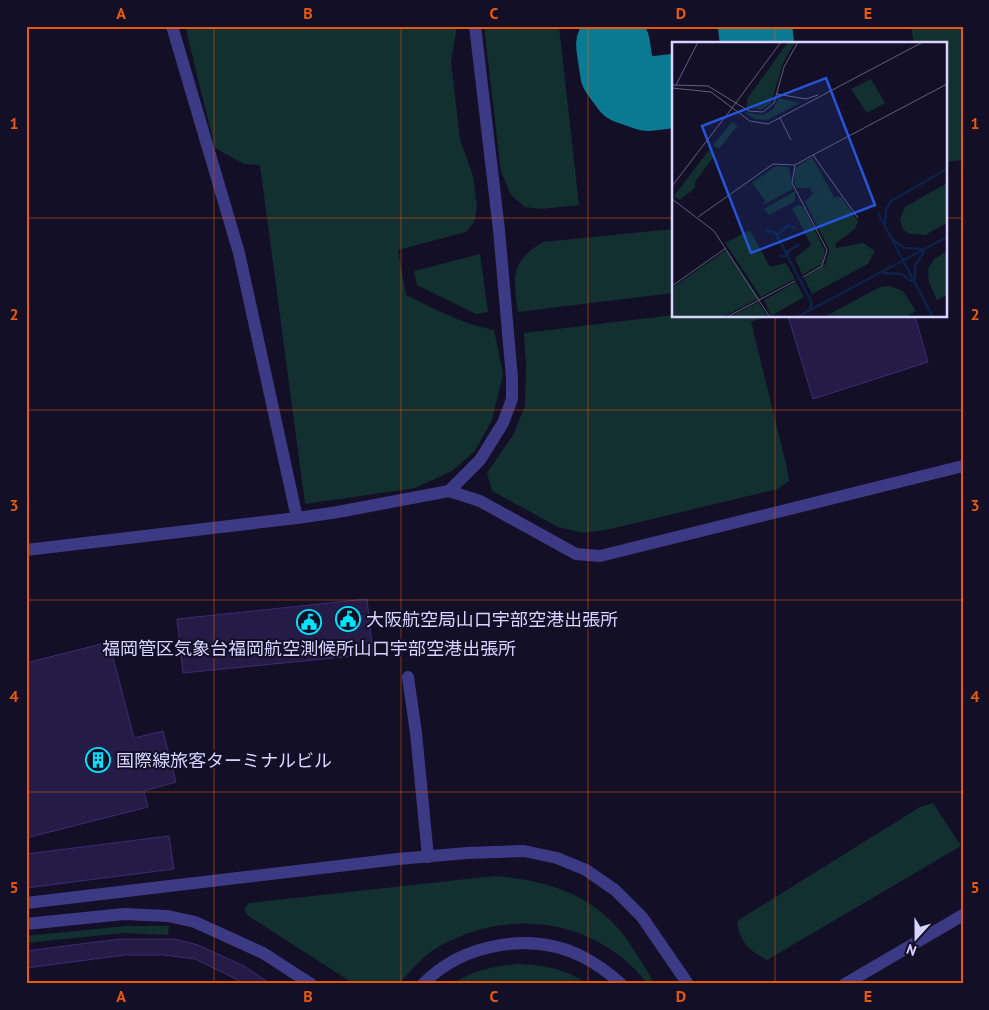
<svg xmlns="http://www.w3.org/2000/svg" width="989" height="1010" font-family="'PT Sans','Noto Sans JP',sans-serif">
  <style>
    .green { fill: #12302f }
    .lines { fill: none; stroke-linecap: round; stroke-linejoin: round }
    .taxiway { stroke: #0a7a92; stroke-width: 74 }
    .building { fill: #241b47; stroke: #3b2d73 }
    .minor { stroke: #3d3a85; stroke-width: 12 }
    .grid { fill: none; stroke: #e8590c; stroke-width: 1; stroke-opacity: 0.55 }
    .labels { text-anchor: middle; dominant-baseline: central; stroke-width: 4; stroke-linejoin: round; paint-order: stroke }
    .poi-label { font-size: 18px; fill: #d9d4ff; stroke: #130f26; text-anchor: start }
    .inset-river { fill: none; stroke: #0c2248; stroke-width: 2.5 }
    .inset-road { fill: none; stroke: #625e7d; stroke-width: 1 }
    .view { fill: #2655da; fill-opacity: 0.15; stroke: #2655da; stroke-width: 2.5 }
    .inset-edge { fill: none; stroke: #d9d4ff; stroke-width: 2.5 }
    .neatline { fill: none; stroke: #e8590c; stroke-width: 2 }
    .grid-label { font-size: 16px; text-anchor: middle; font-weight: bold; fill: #e8590c }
  </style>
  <rect width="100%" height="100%" fill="#130f26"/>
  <g class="green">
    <path d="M185,26H457L451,62L460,139L473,176L477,208L474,222L466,232L398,250L406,295C435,309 462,324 494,330L503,374L492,420L475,451L452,471L415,488L305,504L260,165L244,164L215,148Z"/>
    <polygon points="484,26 559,26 579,205 542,209 525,207 511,195 501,172"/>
    <polygon points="911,26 963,26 963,160 945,162 945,44 914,44"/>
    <path d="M673,229V293L518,312C513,277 510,262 543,242Z"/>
    <polygon points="480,254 488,312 476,314 417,285 414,271"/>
    <polygon points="673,315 673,316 767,316 751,322 787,468 789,481 778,489 606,530 583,533 558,527 492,491 487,473 513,435 525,406 526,367 524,333"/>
    <path d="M933,803L961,846L767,960C748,950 740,942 737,921L920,807Z"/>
    <path d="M494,876C546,880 593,894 626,938C636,953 646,969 655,984H648C597,919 509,906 438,947C423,956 410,971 399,984H354L247,915L244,909L249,903Z"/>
    <polygon points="126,926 169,926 168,935 123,933 26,943 26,936"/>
    <path d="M517,964C543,965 565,968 587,984H452C475,970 490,967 517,964Z"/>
  </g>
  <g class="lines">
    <g class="taxiway">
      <polyline points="755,26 757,44"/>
      <polyline points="613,45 617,72 628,87 648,94 673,91"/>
    </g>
  </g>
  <g class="building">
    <polygon points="788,316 915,316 928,362 813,399"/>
    <polygon points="367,599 373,654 183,673 177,619"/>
    <polygon points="109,642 134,738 163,731 176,782 144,791 148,807 26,838 26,663"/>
    <polygon points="169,836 174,869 26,888 26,854"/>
    <polygon points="120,939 174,939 198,945 244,966 271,984 244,984 232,977 195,959 163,955 125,955 26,968 26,951"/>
  </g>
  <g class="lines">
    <g class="minor">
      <polyline points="172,26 239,253 297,518 338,512 449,491 480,501 576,554 600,556 963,466"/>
      <polyline points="449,491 480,460 503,423 512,399 512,378 499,230 475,26"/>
      <polyline points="26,550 297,518"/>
      <polyline points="408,677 416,733 428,857"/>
      <polyline points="26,903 398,859 467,853 524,851 557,858 586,870 615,890 642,917 688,984"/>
      <polyline points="26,924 124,914 168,916 195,922 263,953 311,984"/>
      <path d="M423,984C463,943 532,931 583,957C597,964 609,973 621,984"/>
      <polyline points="845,984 963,915"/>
    </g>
  </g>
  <path class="grid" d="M214,26V984M401,26V984M588,26V984M775,26V44M26,218H673M945,218H963M775,316V984M26,410H963M26,600H963M26,792H963"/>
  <defs>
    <symbol id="civic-ring" viewBox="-11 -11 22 22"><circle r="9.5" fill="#130f26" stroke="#00e5ff" stroke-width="1.5"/><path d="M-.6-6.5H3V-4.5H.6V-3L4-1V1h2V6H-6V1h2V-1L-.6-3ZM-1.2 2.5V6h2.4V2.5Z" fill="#00e5ff"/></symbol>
    <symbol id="building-ring" viewBox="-11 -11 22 22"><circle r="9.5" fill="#130f26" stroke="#00e5ff" stroke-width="1.5"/><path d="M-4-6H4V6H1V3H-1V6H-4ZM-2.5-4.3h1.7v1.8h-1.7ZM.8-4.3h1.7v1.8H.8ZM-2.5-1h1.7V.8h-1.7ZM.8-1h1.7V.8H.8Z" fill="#00e5ff"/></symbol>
  </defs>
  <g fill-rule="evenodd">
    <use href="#civic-ring" x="334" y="605" width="28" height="28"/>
    <use href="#civic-ring" x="295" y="608" width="28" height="28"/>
    <use href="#building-ring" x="84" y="746" width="28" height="28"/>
  </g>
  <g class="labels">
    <g class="poi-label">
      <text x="366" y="619">大阪航空局山口宇部空港出張所</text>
      <text x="309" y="648" text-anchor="middle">福岡管区気象台福岡航空測候所山口宇部空港出張所</text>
      <text x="116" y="760">国際線旅客ターミナルビル</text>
    </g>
  </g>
  <g transform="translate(672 42)">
    <rect width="275" height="275" fill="#130f26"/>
    <path d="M116,0H123L111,21L99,61L89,68L75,65V57ZM199,37L213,61L195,71L179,47ZM107,56L128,61L95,78L82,77L72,70L91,73L100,68ZM60,80L66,83L47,107L41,103ZM37,108L43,113L23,140V146L8,158L2,154ZM140,115L162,155H169L186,179L183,187L163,202L164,206L191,201L203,209L196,222L140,252L132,236L154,222L157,207L133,160L141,151L138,146H125L122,141L123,126ZM104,124L117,125L121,147L91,163L93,159L80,141ZM275,141V181L253,193L238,192L231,188L228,177L233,165ZM123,149V159L97,173L92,167ZM127,163L132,166L153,209L150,222L130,233L123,216L139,203L120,166ZM78,188L98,225L114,221L123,237L89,255L53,201ZM54,208L87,256L51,275H0V246ZM275,209V253L265,258L257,241L256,227L262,217ZM124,240L132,255L99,274L92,258ZM217,244L231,249L244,269L234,275H152L208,245ZM86,260L96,275H58Z" fill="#12302f"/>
    <path class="inset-river" d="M206,171L261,275M213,182L214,168L219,159L275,127M94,189L103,190L140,261L138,267M105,193L117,183L124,187M220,197L232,206L250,207M107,214H116V209L128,202M211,231L229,232L241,240M243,239V224L252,209M125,275L275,195"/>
    <path class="inset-road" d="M0,43L36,44L77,69L91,70L102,61L112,25L126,0M4,43L26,0M0,46L39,50L78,79L96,82L251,0M105,52L134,57L146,53M60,66L109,0M108,76L119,98M141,113L275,42M123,123L120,141L155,208L150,224L131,235M0,144L60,66M0,157L42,189L97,274M26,175L101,122L123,123L141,113L186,176M0,244L54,206M55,275L123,239"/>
    <path class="view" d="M154,36L203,163L79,211L30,84Z"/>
    <rect width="275" height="275" class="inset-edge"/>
  </g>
  <rect width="989" height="1010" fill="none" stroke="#130f26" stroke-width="55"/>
  <g transform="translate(916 938) rotate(201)" stroke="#130f26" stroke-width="4" paint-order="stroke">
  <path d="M0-4L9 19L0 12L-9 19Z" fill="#d9d4ff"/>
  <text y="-8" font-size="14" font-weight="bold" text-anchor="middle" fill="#d9d4ff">N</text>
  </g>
  <rect x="28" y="28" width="934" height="954" class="neatline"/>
  <g class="grid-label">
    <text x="121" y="19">A</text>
    <text x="308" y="19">B</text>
    <text x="494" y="19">C</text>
    <text x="681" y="19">D</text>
    <text x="868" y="19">E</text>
    <text x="14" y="129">1</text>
    <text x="975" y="129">1</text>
    <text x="14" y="320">2</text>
    <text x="975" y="320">2</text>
    <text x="14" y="511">3</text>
    <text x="975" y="511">3</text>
    <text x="14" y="702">4</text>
    <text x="975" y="702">4</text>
    <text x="14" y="893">5</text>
    <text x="975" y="893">5</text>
    <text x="121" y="1002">A</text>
    <text x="308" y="1002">B</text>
    <text x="494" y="1002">C</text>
    <text x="681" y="1002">D</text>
    <text x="868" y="1002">E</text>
  </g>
</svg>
